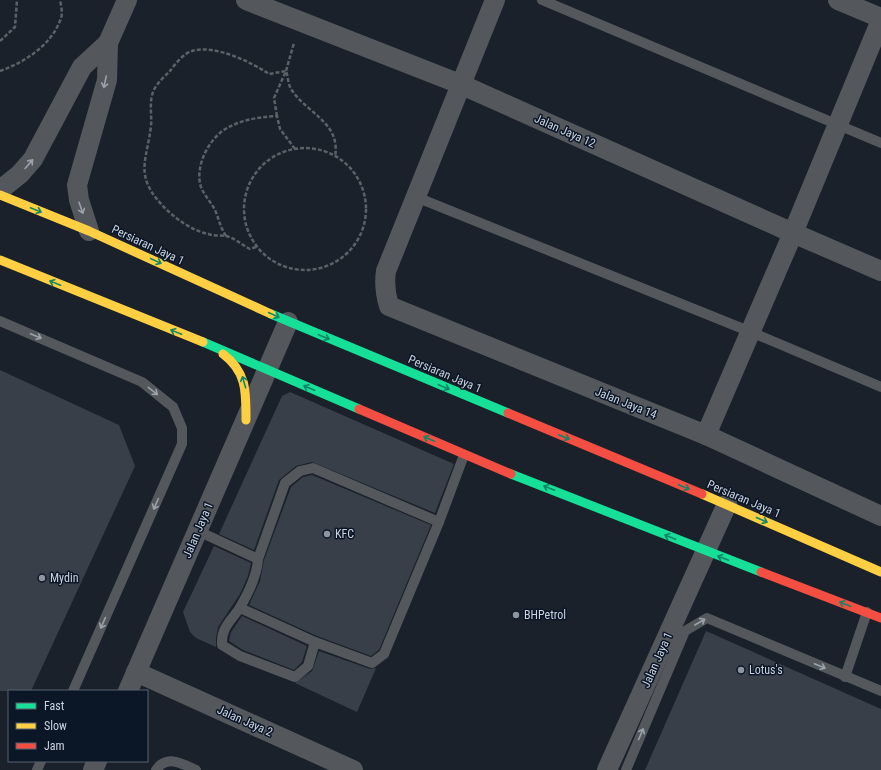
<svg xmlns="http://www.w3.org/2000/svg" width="881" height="770" font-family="'Roboto Condensed',sans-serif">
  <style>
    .building { fill: #393f48 }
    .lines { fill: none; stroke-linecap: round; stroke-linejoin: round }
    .path { stroke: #5d6166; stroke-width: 2.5; stroke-dasharray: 4 2; stroke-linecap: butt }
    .lane { stroke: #54585d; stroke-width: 10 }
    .street { stroke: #54585d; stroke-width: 20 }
    .fast { stroke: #16e098; stroke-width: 9 }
    .slow { stroke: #ffcf43; stroke-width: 9 }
    .jam { stroke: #f24e42; stroke-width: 9 }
    .oneway { stroke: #9ba2ab }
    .oneway2 { stroke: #118565 }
    .poi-dot { fill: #8d95a0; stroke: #0b1627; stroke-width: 1.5 }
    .labels { text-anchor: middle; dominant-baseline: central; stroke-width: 3; stroke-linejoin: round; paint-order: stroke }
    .street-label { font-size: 12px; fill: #cbd3df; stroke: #0b1627 }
    .poi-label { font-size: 12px; fill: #cbd3df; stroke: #0b1627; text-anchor: start }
  </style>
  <rect width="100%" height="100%" fill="#1a212b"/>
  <g class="building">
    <polygon points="0,370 119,425 135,466 31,691 0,691"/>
    <polygon points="290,392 454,464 435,513 312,462 296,466 279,480 254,550 219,534 282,396"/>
    <polygon points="312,475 431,525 379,650 371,656 317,636 249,605 260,581 264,560 291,487 303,477"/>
    <polygon points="214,546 251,563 248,576 240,594 218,627 216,638 216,647 196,638 190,632 183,612"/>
    <polygon points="242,616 307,646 302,662 294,670 243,650 229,641 231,632"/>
    <polygon points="706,631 881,709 881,770 645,770"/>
    <polygon points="319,651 370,669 376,668 357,712 295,683 312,671"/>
  </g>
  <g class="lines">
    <g class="path">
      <polyline points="0,41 15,27 17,0"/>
      <path d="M0,71C25,62 52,45 61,18C63,13 61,5 60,0"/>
      <polyline points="277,116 274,98 286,71 294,43"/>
      <circle cx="305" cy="209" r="61"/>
      <path d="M226,236C220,227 219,219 215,210C211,202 204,195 201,187C194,166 210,136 229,127C244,119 261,117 277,116L280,129L295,149"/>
      <path d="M256,247L250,249C242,245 235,238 226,236C221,235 214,236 208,234C191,230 174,218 162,205C134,175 147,160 151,126C152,115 149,103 153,92C156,84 164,77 170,71C175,64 184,53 192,51C214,44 251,62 269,74L286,71C288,76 288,84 291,89C307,114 341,122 335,157"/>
    </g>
    <g class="lane">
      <polyline points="542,0 881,143"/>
      <polyline points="416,197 751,332 881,387"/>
      <polyline points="0,321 142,382 173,407 182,428 182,444 73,691"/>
      <path d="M198,531L258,559C257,576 248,594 239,609C230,622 221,628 222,645L240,656L295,677L308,666L315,642"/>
      <polyline points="258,559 285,483 300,471 313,468 439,522"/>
      <polyline points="240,608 315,642 372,663 384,654 439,522 464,455"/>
      <polyline points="845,677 867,612"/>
      <polyline points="37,770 41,761"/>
      <path d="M156,770C167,754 183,764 196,770"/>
      <polyline points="626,770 685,631 707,618 881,691"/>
    </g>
    <g class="street">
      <polyline points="246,0 460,84 793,233 881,271"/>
      <path d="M495,0L386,271C384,284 385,293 389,306L706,435L881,516"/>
      <polyline points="838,0 881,18"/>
      <polyline points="0,190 20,174 33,159 82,67 108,43"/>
      <polyline points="89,231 79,200 77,185 107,80 108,43 127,0"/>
      <polyline points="706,435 793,233 881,20"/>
      <polyline points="136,672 353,770"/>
      <polyline points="128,691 288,322"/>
      <polyline points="93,770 97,761"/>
      <polyline points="607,770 727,504"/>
    </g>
    <g class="fast">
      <polyline points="271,314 508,413"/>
      <polyline points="203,342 359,409"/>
      <polyline points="511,474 761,572"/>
    </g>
    <g class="slow">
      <polyline points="0,195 89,231 271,314"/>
      <polyline points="0,260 203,342"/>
      <path d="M223,354C247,372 246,392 246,420"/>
      <polyline points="702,494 881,572"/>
    </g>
    <g class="jam">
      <polyline points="359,409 511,474"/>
      <polyline points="508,413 702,494"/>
      <polyline points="761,572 881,618"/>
    </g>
  </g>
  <defs><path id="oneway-shaft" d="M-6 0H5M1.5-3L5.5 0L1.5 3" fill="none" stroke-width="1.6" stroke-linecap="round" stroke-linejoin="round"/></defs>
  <g class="oneway">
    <use href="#oneway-shaft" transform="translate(105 82) rotate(102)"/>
    <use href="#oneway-shaft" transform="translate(29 164) rotate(-49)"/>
    <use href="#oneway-shaft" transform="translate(81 208) rotate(71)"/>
    <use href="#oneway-shaft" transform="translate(36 336) rotate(23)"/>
    <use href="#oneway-shaft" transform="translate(153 391) rotate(38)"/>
    <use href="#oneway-shaft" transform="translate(156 504) rotate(114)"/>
    <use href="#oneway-shaft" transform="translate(700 622) rotate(-30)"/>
    <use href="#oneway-shaft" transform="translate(103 623) rotate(114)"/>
    <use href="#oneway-shaft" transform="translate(820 666) rotate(23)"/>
    <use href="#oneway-shaft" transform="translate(641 734) rotate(-67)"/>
  </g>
  <g class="oneway2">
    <use href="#oneway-shaft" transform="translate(36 210) rotate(22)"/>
    <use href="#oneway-shaft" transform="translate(156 261) rotate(25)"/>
    <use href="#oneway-shaft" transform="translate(55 283) rotate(-158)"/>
    <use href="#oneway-shaft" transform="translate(274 315) rotate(25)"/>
    <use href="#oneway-shaft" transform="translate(176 332) rotate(-158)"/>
    <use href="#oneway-shaft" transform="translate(324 337) rotate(23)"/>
    <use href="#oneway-shaft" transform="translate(244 382) rotate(-106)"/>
    <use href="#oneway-shaft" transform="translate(444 387) rotate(23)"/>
    <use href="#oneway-shaft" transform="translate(309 388) rotate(-157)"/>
    <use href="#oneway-shaft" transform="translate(564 437) rotate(23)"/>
    <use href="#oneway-shaft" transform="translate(429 439) rotate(-157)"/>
    <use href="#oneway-shaft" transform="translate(684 487) rotate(23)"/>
    <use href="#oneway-shaft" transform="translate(549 488) rotate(-158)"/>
    <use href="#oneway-shaft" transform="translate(762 520) rotate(24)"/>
    <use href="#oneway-shaft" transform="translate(670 537) rotate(-158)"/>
    <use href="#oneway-shaft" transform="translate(723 558) rotate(-159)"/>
    <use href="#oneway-shaft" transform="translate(845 604) rotate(-159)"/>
  </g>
  <g class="poi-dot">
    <circle cx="327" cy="534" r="4"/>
    <circle cx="42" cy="578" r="4"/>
    <circle cx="516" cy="615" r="4"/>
    <circle cx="741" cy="670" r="4"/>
  </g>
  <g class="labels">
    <g class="street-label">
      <text transform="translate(565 131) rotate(24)">Jalan Jaya 12</text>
      <text transform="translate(148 245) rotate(25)">Persiaran Jaya 1</text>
      <text transform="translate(445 374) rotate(23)">Persiaran Jaya 1</text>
      <text transform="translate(626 403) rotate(22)">Jalan Jaya 14</text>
      <text transform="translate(744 499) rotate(23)">Persiaran Jaya 1</text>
      <text transform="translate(198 530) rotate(-67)">Jalan Jaya 1</text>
      <text transform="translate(657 660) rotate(-66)">Jalan Jaya 1</text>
      <text transform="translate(245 721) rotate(24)">Jalan Jaya 2</text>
    </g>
    <g class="poi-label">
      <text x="335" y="534">KFC</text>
      <text x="50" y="578">Mydin</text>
      <text x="524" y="615">BHPetrol</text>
      <text x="749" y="670">Lotus's</text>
    </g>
  </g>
  <rect x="8" y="690" width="140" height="72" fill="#0b1627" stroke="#586271"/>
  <rect x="16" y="703" width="20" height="6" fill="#16e098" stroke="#586271"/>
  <text x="44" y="710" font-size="12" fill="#cbd3df">Fast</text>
  <rect x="16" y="723" width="20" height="6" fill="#ffcf43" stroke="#586271"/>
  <text x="44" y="730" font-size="12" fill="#cbd3df">Slow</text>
  <rect x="16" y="743" width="20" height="6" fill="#f24e42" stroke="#586271"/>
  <text x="44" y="750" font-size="12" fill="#cbd3df">Jam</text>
</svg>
